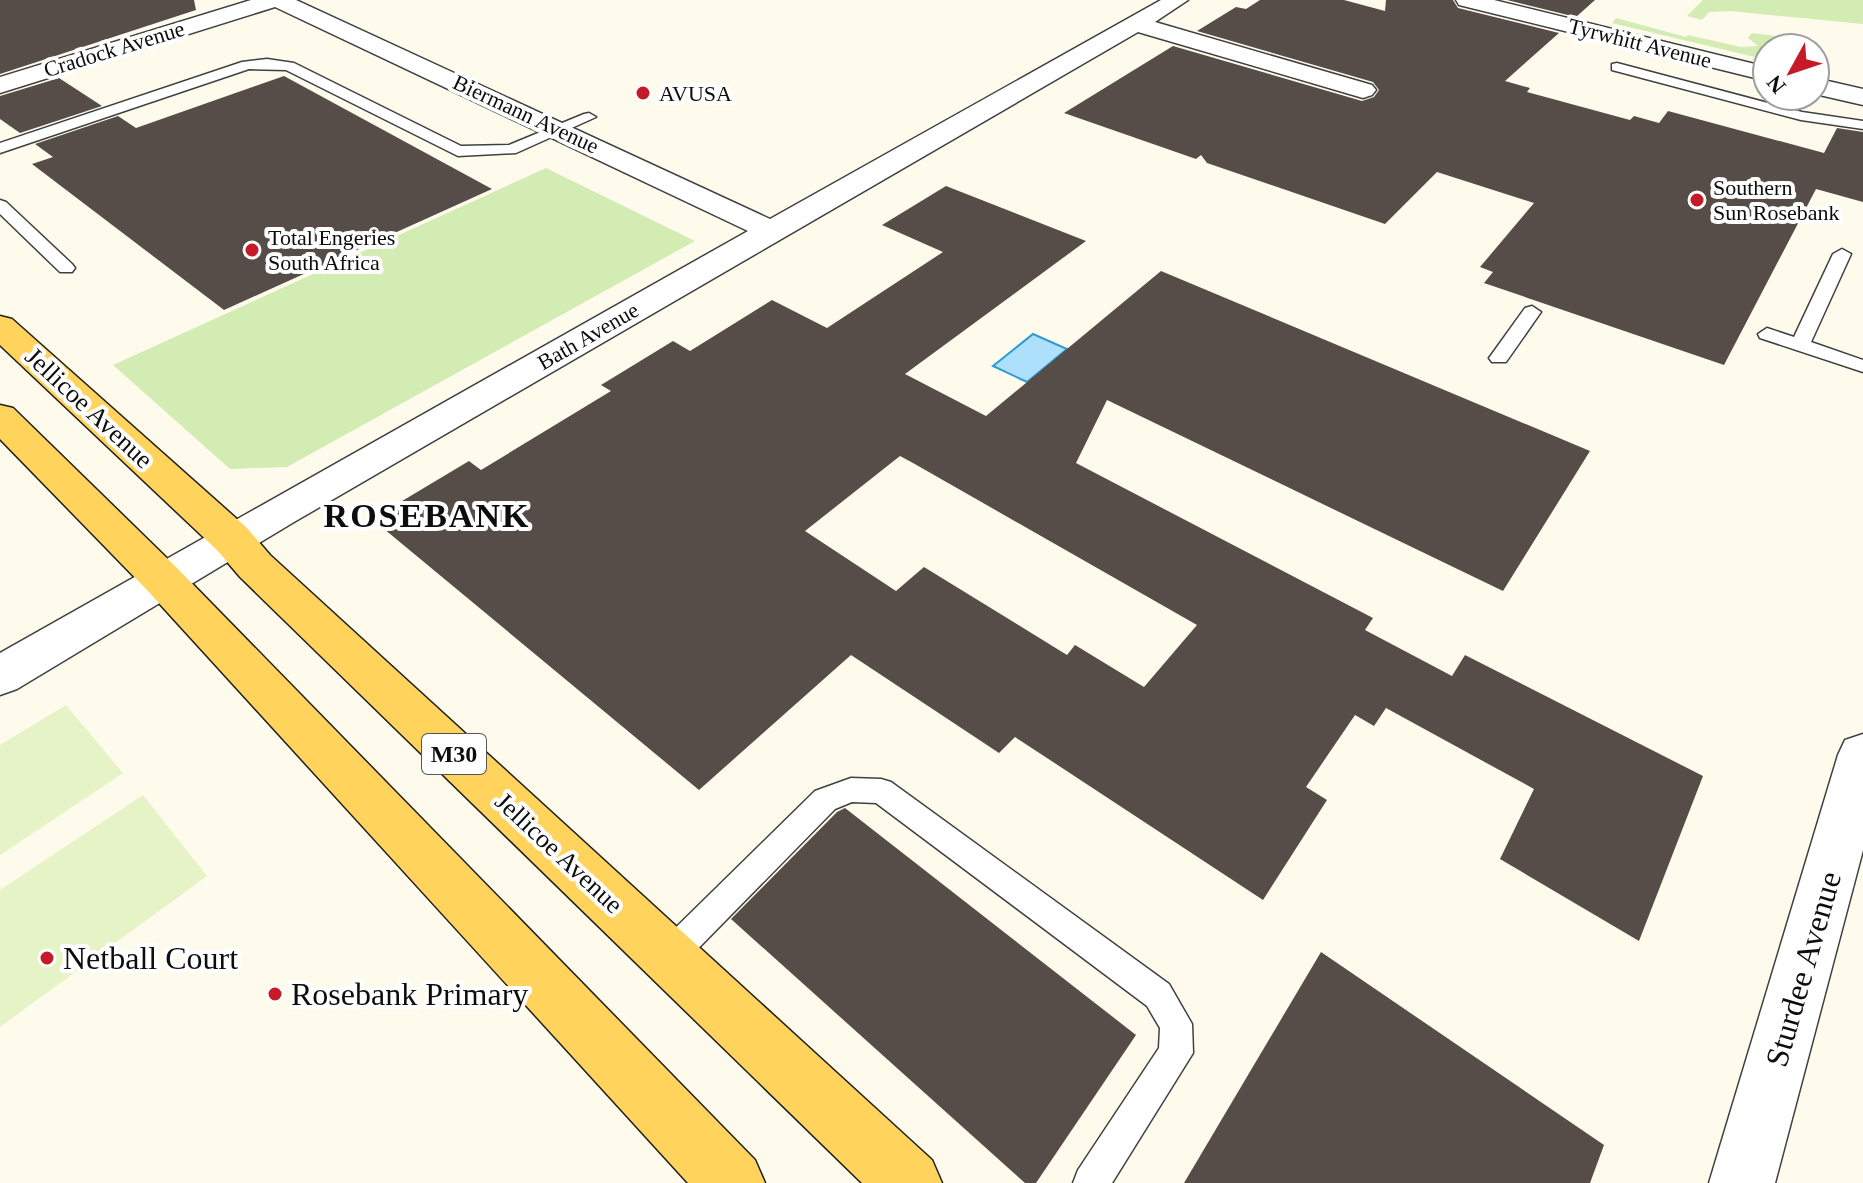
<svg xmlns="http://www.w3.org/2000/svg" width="1863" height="1183" font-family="'Times New Roman',serif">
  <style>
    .green { fill: #d2ecb3 }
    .pitch { fill: #e5f3c6 }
    .water { fill: #ade0fb; stroke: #2e99d7; stroke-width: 2 }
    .building { fill: #564d48; fill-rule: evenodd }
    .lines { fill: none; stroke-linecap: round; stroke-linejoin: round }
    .lane-casing { stroke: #404040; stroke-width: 3 }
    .street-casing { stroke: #404040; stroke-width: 3 }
    .primary-casing { stroke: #1e1e1e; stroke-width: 3 }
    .lane { fill: #fff; fill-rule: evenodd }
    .street { fill: #fff; fill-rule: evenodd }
    .primary { fill: #ffd35c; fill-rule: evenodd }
    .poi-dot { fill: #c71a28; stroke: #fff; stroke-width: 3 }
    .labels { text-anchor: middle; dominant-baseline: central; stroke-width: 8; stroke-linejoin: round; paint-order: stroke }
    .far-street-label { font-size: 22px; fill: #0d0d0d; stroke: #fff }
    .far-poi-label { font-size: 22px; fill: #0d0d0d; stroke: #fff; text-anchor: start }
    .shield { fill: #fff; stroke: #565656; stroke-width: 2 }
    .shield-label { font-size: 24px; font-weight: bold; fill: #0d0d0d }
    .street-label { font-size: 26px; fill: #0d0d0d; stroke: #fff }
    .near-poi-label { font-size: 32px; fill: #0d0d0d; stroke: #fff; text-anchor: start }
    .near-street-label { font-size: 32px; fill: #0d0d0d; stroke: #fff }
    .district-label { font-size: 34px; font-weight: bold; letter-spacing: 2px; fill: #0d0d0d; stroke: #fff }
  </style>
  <rect width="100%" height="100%" fill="#fffbec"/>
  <g class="green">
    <polygon points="1703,0 1863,0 1863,24 1730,11 1709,12 1702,20 1687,16"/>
    <polygon points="1616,18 1686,37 1688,35 1741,47 1758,46 1748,38 1752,33 1799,39 1810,48 1767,48 1767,60 1612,23"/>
    <polygon points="546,168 695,241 287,467 230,469 113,365"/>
  </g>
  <g class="pitch">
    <polygon points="66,705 123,773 0,855 0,745"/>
    <polygon points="143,795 207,876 0,1027 0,890"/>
  </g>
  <polygon class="water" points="1033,334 1067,349 1027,382 993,366"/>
  <g class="building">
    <polygon points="0,0 194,0 196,10 0,74"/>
    <polygon points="1260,0 1344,0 1385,11 1386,0 1453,0 1458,8 1559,33 1505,81 1530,88 1527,92 1630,120 1634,116 1659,123 1668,111 1824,153 1837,128 1863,132 1863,202 1816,189 1724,365 1484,283 1493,272 1480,267 1534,203 1437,172 1385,224 1207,163 1201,155 1196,159 1064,113 1173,46 1362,101 1374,97 1379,90 1373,82 1197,31 1236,7 1246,9"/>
    <polygon points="1507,0 1595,0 1576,17"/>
    <polygon points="284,76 492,189 224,310 32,164 53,157 35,144 118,116 136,128"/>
    <polygon points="59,78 102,106 20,133 0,119 0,96"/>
    <path d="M946,186L1086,241L905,374L986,416L1161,271L1590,451L1503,591L1107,400L1076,463L1373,618L1365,630L1452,676L1465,655L1703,776L1639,941L1500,859L1534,789L1386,708L1374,726L1355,715L1306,787L1327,800L1263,900L1015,737L999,753L851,655L699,790L372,519L469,461L481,470L611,391L601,385L673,341L690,351L772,300L827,328L943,252L882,225ZM900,456L913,463L1197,625L1144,687L1075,645L1067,655L924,567L896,591L805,531Z"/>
    <polygon points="845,808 1136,1035 1036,1183 1025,1183 731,919 837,812"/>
    <polygon points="1321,952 1604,1145 1590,1183 1184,1183"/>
  </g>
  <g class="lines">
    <defs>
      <g id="lane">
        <polygon points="267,59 294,63 461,146 509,145 584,114 589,113 596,117 516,153 458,156 286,70 249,69 0,153 0,143 242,62"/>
        <polygon points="1617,63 1802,112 1863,121 1863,129 1801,120 1612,70 1612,64"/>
        <polygon points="0,200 6,202 72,264 75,268 72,272 60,272 0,214"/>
        <polygon points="1842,249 1851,254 1811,342 1863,360 1863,372 1760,338 1758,334 1767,328 1794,337 1833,254"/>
        <polygon points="1532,306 1541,312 1506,362 1492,362 1489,358 1492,354 1525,308"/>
        <polygon points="851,778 881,779 891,782 1169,984 1192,1024 1193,1053 1112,1183 1073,1183 1078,1170 1159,1048 1160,1028 1147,1006 876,803 852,802 835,809 680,967 669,971 658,967 653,956 658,945 815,791"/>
      </g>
      <g id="street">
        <polygon points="251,0 296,0 770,219 1161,0 1188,0 1155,22 1372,85 1376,90 1372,95 1363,98 1138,32 294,522 17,689 0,695 0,653 748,231 275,7 0,93 0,77"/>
        <polygon points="1456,0 1494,0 1767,67 1767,81 1459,5"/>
        <polygon points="1815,78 1863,89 1863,105 1815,94"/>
        <polygon points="1863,734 1863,850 1775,1183 1709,1183 1838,755 1845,740"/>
      </g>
      <g id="primary">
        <polygon points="0,316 12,319 247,528 270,555 932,1160 942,1183 862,1183 240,577 217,550 0,345"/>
        <polygon points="0,405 13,408 177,568 755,1160 765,1183 688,1183 147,590 0,439"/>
      </g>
    </defs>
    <use href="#lane" class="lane-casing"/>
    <use href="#street" class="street-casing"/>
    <use href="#primary" class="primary-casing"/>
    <use href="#lane" class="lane"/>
    <use href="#street" class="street"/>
    <use href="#primary" class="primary"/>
  </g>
  <g class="poi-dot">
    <circle cx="643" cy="93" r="8"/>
    <circle cx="1697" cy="200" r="8"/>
    <circle cx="252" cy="250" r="8"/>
    <circle cx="47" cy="958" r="8"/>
    <circle cx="275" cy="994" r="8"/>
  </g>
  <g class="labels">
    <g class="far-street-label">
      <text transform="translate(1640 43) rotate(14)">Tyrwhitt Avenue</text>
      <text transform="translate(114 49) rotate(-17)">Cradock Avenue</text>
      <text transform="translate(526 114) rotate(25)">Biermann Avenue</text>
      <text transform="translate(588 336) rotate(-30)">Bath Avenue</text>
    </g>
    <g class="far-poi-label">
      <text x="659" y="93">AVUSA</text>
      <text x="1713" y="187">Southern<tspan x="1713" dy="25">Sun Rosebank</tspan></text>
      <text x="268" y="237">Total Engeries<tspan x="268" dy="25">South Africa</tspan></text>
    </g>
    <rect class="shield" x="422" y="734" width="64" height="40" rx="6"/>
    <g class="shield-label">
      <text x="454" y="754">M30</text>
    </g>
    <g class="street-label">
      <text transform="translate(89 408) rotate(43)">Jellicoe Avenue</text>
      <text transform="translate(559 853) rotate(43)">Jellicoe Avenue</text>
    </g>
    <g class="near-poi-label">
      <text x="63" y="958">Netball Court</text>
      <text x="291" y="994">Rosebank Primary</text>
    </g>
    <g class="near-street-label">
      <text transform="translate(1803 969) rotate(-74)">Sturdee Avenue</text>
    </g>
    <g class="district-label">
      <text x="427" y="515">ROSEBANK</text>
    </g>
  </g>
  <g transform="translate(1791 72) rotate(230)"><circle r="38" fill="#ffffff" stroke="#9e9e9e" stroke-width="2"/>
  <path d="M0-6L14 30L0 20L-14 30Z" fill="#c71a28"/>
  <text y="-12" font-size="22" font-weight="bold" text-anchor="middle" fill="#0d0d0d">N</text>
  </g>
</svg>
